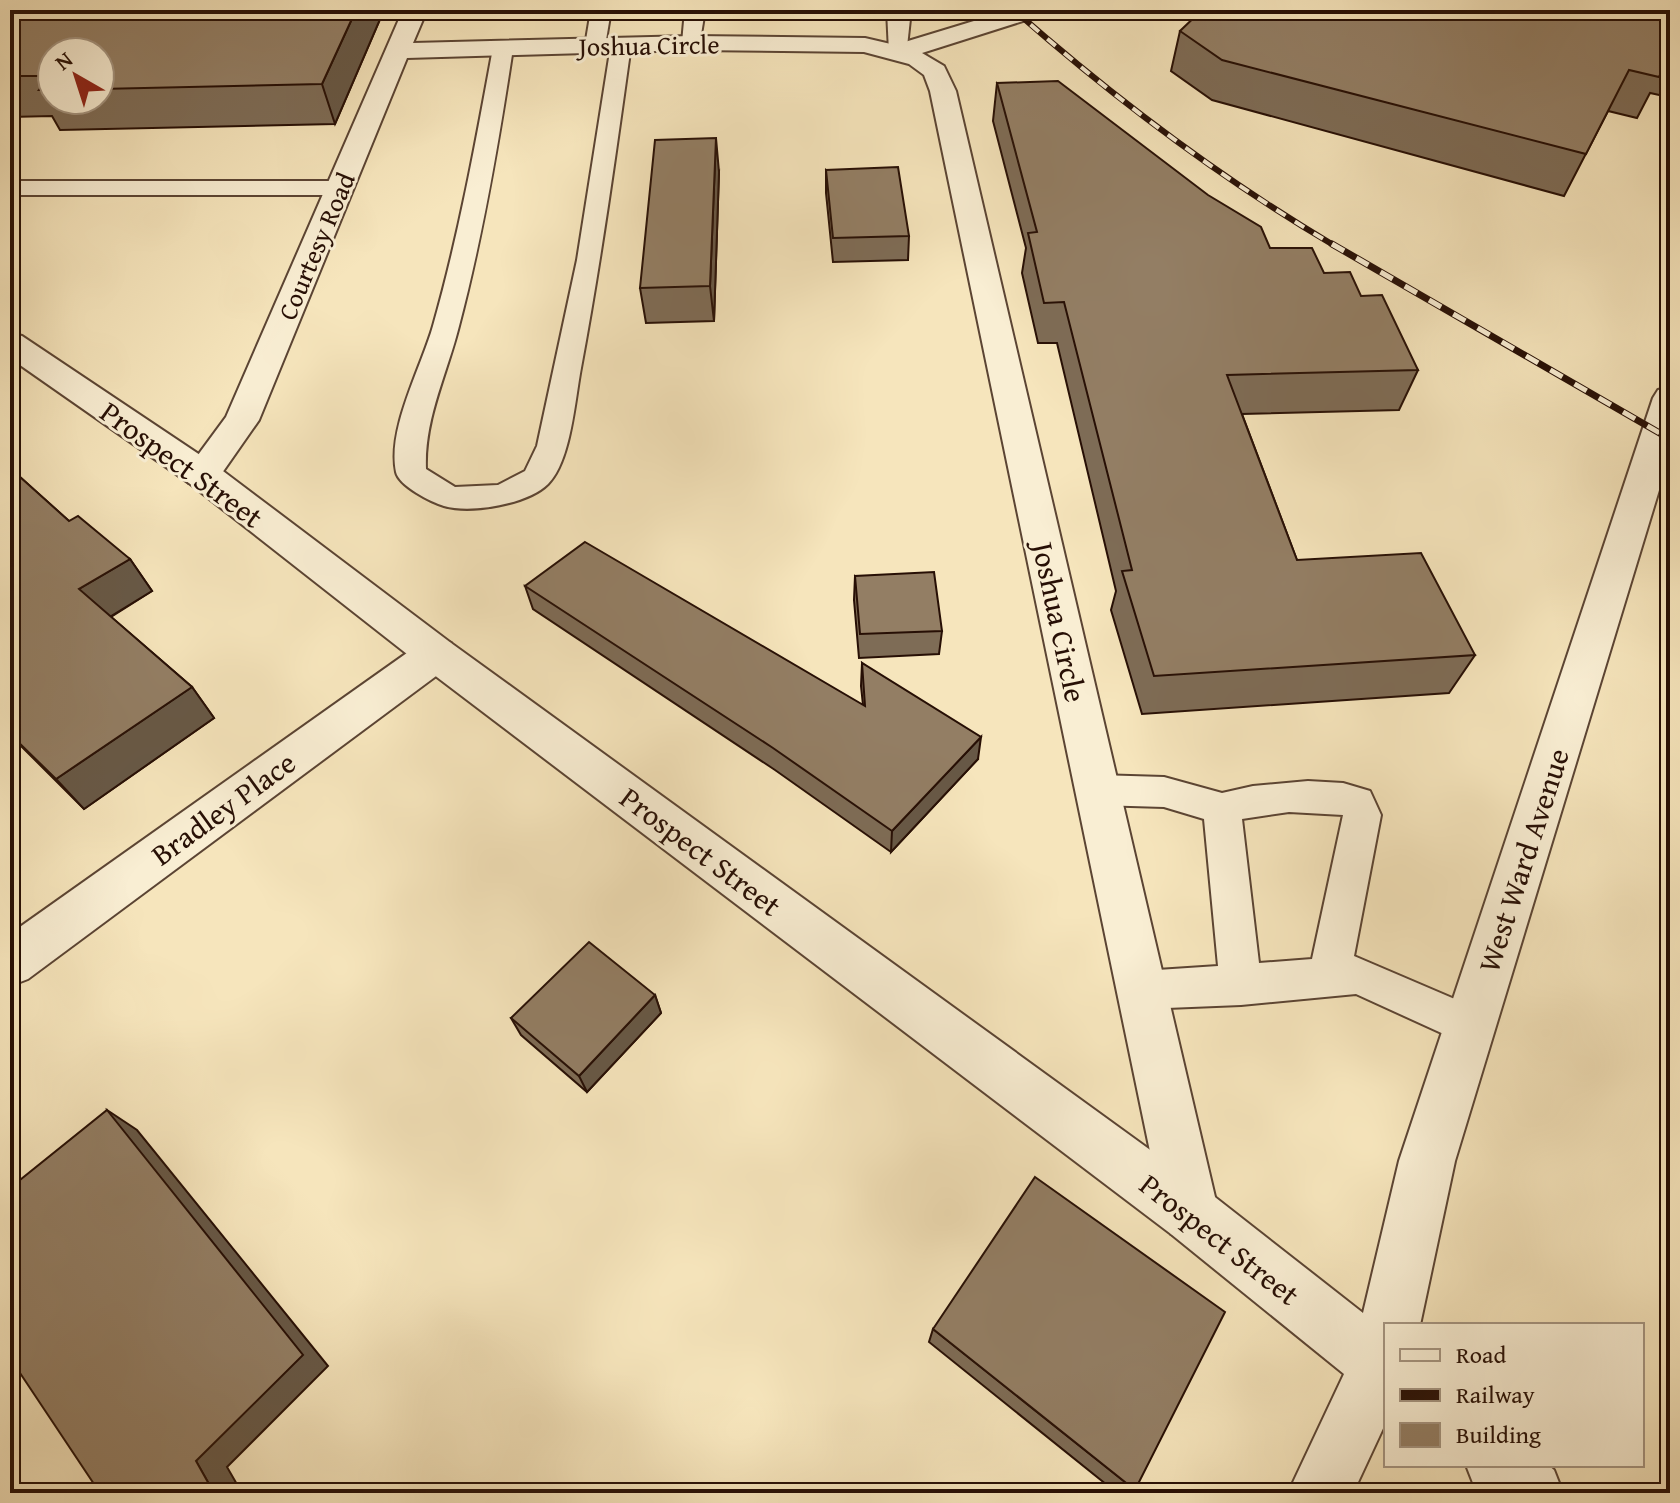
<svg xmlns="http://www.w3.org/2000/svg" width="1680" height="1503" font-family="'Gentium Book Plus',serif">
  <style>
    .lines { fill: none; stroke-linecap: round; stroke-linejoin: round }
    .service-casing { stroke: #5b4433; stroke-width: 4 }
    .minor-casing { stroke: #5b4433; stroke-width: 4 }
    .tertiary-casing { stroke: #5b4433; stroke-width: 4 }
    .service { fill: #f9eed3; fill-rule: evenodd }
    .minor { fill: #f9eed3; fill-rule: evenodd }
    .tertiary { fill: #f9eed3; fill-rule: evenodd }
    .rail-far1-casing { stroke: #270f05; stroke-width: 6 }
    .rail-casing { stroke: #270f05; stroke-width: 7 }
    .rail-far1 { stroke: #f9eed3; stroke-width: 4; stroke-dasharray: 11; stroke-linecap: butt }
    .rail { stroke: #f9eed3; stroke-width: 5; stroke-dasharray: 14; stroke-linecap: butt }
    .wall { fill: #7e6c56; stroke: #270f05; stroke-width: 2; fill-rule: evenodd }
    .shaded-wall { fill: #675846; stroke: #270f05; stroke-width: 2 }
    .building { fill: #937e64; stroke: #270f05; stroke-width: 2 }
    .labels { text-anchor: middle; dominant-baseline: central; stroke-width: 6; stroke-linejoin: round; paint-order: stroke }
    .far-street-label { font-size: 26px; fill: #270f05; stroke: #f9eed3 }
    .street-label { font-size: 30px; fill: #270f05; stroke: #f9eed3 }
  </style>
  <rect width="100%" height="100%" fill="#f6e5bc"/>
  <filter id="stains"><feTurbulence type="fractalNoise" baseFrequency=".0025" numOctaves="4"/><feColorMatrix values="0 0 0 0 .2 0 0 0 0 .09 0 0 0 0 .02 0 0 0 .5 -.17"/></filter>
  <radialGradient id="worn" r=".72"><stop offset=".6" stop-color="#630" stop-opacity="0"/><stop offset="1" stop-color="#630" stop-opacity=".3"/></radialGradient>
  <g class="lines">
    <defs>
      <g id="service">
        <polygon points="591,10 611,10 605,46 595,52 585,46"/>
        <polygon points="685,10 705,10 699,47 685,47 682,43"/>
        <polygon points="887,10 907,10 910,19 906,56 899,58 889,52"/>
        <path d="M621,39L631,45C616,153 601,261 581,368C575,399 571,461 548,484C528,504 471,514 444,506C431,502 399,486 396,472C387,429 421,368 433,326C459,235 476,141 493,48L503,42L513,48C499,141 483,235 459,326C447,374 424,419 426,469L455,487L498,485L525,471L537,446L577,260L611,45Z"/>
        <polygon points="10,181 340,181 352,188 340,195 10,195"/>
        <path d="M1097,775L1164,777L1222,793L1253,786L1308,781L1343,783L1370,791L1381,815L1354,956L1485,1012L1491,1026L1485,1040L1470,1046L1356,994L1241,1005L1142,1009L1127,1004L1121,990L1127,976L1142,971L1218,966L1204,819L1164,807L1097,805L1084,801L1079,790L1084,779ZM1289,812L1343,815L1312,959L1259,963L1242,819Z"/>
      </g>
      <g id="minor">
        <polygon points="403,10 427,10 413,43 692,36 865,38 895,45 1010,10 1046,10 1042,15 922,53 944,66 956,91 1219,1214 1211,1234 1191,1242 1171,1234 1163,1214 930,91 924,75 909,64 864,52 692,50 407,58 259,420 215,483 202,486 189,483 184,474 226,417"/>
        <polygon points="436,638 451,643 457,654 451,665 28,979 10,986 10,934 421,643"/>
      </g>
      <g id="tertiary">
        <polygon points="10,333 22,336 215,465 451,643 1211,1194 1363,1313 1399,1161 1653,398 1658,390 1670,387 1670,454 1455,1161 1420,1325 1386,1325 1386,1422 1353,1493 1288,1493 1344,1374 1171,1234 421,665 189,483 10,358"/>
        <polygon points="1466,1465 1548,1465 1554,1470 1563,1493 1482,1493 1475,1488"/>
      </g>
    </defs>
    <use href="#service" class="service-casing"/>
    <use href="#minor" class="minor-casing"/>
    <use href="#tertiary" class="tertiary-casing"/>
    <use href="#service" class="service"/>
    <use href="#minor" class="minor"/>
    <use href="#tertiary" class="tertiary"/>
    <defs>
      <path id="rail-far1" d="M1014,10C1114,98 1220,178 1335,246"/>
      <polyline id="rail" points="1332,244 1670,439"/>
    </defs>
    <use href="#rail-far1" class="rail-far1-casing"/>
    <use href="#rail" class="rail-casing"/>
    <use href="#rail-far1" class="rail-far1"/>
    <use href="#rail" class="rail"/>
  </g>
  <g class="wall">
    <path d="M10,10H384L335,124L60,130L52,116L10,117ZM52,52H100V100H52Z"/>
    <polygon points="1670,10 1670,94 1668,97 1650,93 1637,118 1608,111 1564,196 1212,100 1171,71 1180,31"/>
    <polygon points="997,83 1270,248 1324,273 1361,296 1418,370 1399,410 1242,414 1297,560 1475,655 1449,693 1142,714 1111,610 1116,591 1057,343 1038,343 1022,273 1026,248 993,121"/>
    <polygon points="826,170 909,236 908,260 833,262 826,193"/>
    <polygon points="719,172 714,321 646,323 640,288"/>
    <polygon points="10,468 69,521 130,559 152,591 111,617 192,687 214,718 84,809 10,735"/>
    <polygon points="855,576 942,631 939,654 859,658 854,600"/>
    <polygon points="525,586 863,705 861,686 862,663 978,759 891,852 775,770 533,609"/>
    <polygon points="655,995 661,1013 587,1092 521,1035 511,1018"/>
    <polygon points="933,1329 1135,1490 1126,1493 1117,1493 929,1342"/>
  </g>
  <g class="shaded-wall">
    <polygon points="356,10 384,10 335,124 322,84"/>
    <polygon points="716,138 719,172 714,321 710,286"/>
    <polygon points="130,559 152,591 103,621 79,589"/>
    <polygon points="192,687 214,718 84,809 56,779"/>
    <polygon points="981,737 978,759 891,852 892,831"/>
    <polygon points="655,995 661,1013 587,1092 579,1076"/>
    <polygon points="107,1110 137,1130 328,1366 227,1467 242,1493 214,1493 196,1461"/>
  </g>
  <g class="building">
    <polygon points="10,10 356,10 322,84 100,89 100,52 52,52 52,90 39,90 50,76 10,76"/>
    <polygon points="1202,10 1670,10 1670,54 1659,77 1629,70 1586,154 1222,60 1180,31"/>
    <polygon points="1058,81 1208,195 1261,227 1270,248 1312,248 1324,273 1350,272 1361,296 1382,295 1418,370 1227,375 1297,560 1421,553 1475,655 1154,676 1122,571 1132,570 1064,302 1044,303 1028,233 1037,232 997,83"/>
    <polygon points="716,138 710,286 640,288 655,140"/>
    <polygon points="898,167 909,236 833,238 826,170"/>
    <polygon points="10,468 69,521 78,516 130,559 79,589 192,687 56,779 10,734"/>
    <polygon points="585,542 865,706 862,663 981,737 892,831 773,748 525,586"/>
    <polygon points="934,572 942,631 860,634 855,576"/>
    <polygon points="589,942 655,995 579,1076 511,1018"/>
    <polygon points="107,1110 303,1355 196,1461 214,1493 100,1493 10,1358 10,1188"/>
    <polygon points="1035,1177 1225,1312 1135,1490 933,1329"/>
  </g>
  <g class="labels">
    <g class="far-street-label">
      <text transform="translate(649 45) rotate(-1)">Joshua Circle</text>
      <text transform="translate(316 246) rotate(-67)">Courtesy Road</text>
    </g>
    <g class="street-label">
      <text transform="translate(182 464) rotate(36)">Prospect Street</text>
      <text transform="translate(1060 622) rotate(78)">Joshua Circle</text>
      <text transform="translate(223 808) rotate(-36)">Bradley Place</text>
      <text transform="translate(701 851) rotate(37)">Prospect Street</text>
      <text transform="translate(1523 860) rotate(-72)">West Ward Avenue</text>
      <text transform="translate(1220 1239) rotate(38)">Prospect Street</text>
    </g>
  </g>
  <rect width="1680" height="1503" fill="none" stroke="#f6e5bc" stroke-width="40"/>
  <rect x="12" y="12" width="1656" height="1479" fill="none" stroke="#270f05" stroke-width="4"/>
  <rect x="20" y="20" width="1640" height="1463" fill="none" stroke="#270f05" stroke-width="2"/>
  <rect x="1384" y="1323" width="260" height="144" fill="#f9eed3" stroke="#a59581" stroke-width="2"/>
  <rect x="1400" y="1349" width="40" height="12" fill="#f9eed3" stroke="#a59581" stroke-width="2"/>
  <text x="1456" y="1363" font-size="24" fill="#270f05">Road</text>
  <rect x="1400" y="1389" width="40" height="12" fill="#270f05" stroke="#a59581" stroke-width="2"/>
  <text x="1456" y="1403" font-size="24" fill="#270f05">Railway</text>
  <rect x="1400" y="1423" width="40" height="24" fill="#937e64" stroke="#a59581" stroke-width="2"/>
  <text x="1456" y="1443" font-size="24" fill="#270f05">Building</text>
  <g transform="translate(76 76) rotate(321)"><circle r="38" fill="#f9eed3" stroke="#a59581" stroke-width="2"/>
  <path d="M0-6L14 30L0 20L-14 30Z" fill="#8f2418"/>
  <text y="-12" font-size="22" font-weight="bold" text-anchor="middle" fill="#270f05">N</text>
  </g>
  <rect width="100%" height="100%" filter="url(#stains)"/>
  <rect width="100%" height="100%" fill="url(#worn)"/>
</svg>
